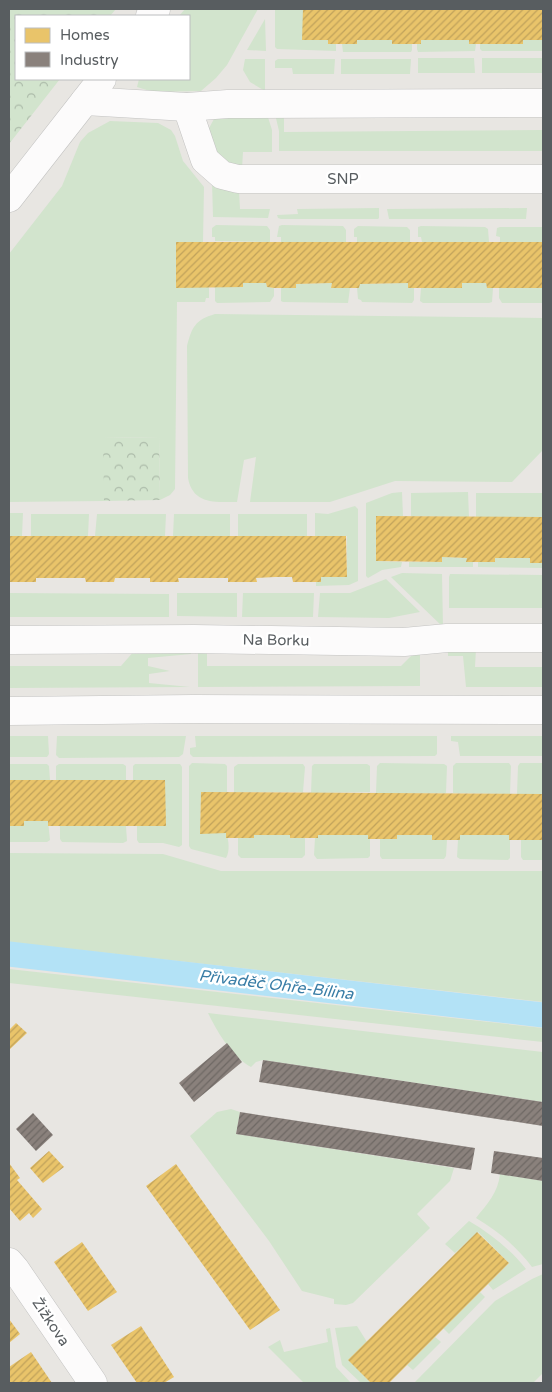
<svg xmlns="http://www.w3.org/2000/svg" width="552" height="1392" font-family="'Varela Round',sans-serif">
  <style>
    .grass { fill: #d2e4cd }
    .forest { fill: url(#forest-crowns) }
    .homes { fill: url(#homes-hatch) }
    .industry { fill: url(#industry-hatch) }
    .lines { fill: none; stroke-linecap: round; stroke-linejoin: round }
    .canal { stroke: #b3e2f6; stroke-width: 25 }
    .minor-casing { stroke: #c3c3c2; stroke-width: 29 }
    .minor { stroke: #fcfbfb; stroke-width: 28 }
    .labels { text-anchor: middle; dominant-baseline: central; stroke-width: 5; stroke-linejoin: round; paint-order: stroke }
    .street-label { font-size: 15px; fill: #585d60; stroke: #fff }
    .water-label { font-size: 16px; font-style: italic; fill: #397da6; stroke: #fff }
  </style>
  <defs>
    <pattern id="forest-crowns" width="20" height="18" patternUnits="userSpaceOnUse" patternTransform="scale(1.25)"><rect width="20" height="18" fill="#d2e4cd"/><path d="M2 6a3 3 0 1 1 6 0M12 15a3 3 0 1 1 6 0" fill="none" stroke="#adbcaa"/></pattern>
    <pattern id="homes-hatch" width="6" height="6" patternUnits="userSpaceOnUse" patternTransform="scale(1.25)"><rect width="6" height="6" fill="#e9c46a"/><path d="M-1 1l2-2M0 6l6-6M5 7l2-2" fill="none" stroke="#c0a25b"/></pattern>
    <pattern id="industry-hatch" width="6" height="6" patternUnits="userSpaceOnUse" patternTransform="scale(1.25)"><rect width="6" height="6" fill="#8a817c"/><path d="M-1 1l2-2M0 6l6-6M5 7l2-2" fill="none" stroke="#6e6864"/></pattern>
  </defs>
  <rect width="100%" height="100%" fill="#e8e6e2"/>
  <g class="grass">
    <polygon points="185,9 258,9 227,65 216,78 201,91 153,92 137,87 139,79 189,79 189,16 179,16"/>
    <polygon points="275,9 303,9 303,39 328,40 329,44 336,44 336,51 277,49 275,47"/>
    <polygon points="265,19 266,51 247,50"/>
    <polygon points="357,40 392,40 392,44 412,44 412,50 411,52 343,52 342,44 357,44"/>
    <polygon points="421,40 469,40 469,44 476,44 475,51 418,52 417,49 417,44 421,44"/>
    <polygon points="523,40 543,40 543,51 482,51 480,49 480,44 523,44"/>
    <polygon points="418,58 474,58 475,73 418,73"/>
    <rect x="482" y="58" width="61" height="15"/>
    <polygon points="245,59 265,59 265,91 250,82 243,70"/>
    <polygon points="278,59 335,59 334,74 293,74 292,68 275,68 275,61"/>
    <polygon points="341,59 411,59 410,74 341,74"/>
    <polygon points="267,114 272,130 272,152 243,152 242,169 220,160 208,130 214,119"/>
    <polygon points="275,114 284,114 284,132 543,130 543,151 279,151 279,131"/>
    <polygon points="110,121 158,123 171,130 175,136 183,161 204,187 203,242 176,242 176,287 209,287 209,298 206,298 205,302 177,302 175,489 170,495 160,500 159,437 104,438 104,501 9,502 9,254 62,186 80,142 88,133"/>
    <polygon points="212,182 239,191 240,209 270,209 268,218 213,217"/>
    <polygon points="379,208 379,218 378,219 281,219 278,218 277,215 298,214 297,209"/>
    <polygon points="527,208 526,219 389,219 387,209"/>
    <polygon points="216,225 267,226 270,230 270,242 215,241 215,237 212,237 212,228"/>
    <polygon points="282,225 343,226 346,230 346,242 281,242 281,237 277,237 279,226"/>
    <polygon points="358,226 407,227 410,230 410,242 357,242 357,237 354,237 354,229"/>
    <polygon points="421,226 485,227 488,229 489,242 422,242 421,237 418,237 418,227"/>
    <polygon points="500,227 543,227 543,242 500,242 500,237 496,236 497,228"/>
    <polygon points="243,283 266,283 267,287 274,288 274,296 270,302 217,303 215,301 215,287 242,287"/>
    <polygon points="332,283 331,288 350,288 348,303 283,302 281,301 281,288 295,288 296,284"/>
    <polygon points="408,283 408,288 414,288 414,300 412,303 362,302 361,300 358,299 357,288 359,288 360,284"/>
    <polygon points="462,283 486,283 487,288 493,288 492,302 489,303 423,303 420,301 421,288 462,288"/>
    <polygon points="499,288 543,288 543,303 502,303 499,298"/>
    <path d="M215,314L543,318V450L512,482L395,481L330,502H250L256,457L244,460L237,502C216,502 193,505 188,478L187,346C192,327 195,320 215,314Z"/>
    <polygon points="402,492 403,516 376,516 376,561 402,562 401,567 382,570 368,578 366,576 366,503 392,493"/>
    <polygon points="468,492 469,517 411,516 411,493"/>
    <rect x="476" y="493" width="67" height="24"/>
    <polygon points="355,506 358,509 358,581 349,585 316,586 316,582 321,582 321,577 347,577 347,536 315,536 315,513 328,514"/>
    <polygon points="9,513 23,513 22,536 9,536"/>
    <polygon points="31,514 89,514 88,536 31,536"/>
    <polygon points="97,514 166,514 165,536 95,536"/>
    <polygon points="174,514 230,514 230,536 173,536"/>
    <rect x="238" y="514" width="69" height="22"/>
    <polygon points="442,557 467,558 467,562 473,562 473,567 409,567 409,562 442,562"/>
    <polygon points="495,558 530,558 542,563 542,568 478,567 478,562 495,562"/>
    <polygon points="402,573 442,574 443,627 391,577"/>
    <polygon points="450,574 543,575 543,608 449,608 449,577"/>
    <polygon points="386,579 420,612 389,618 318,617 320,593 350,593"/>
    <polygon points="9,593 169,594 169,617 9,617"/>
    <polygon points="177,593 237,593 237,617 177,616"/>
    <polygon points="243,593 314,593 313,617 242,617"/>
    <polygon points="207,649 207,666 401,666 418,649 420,653 420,686 198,687 198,650"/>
    <polygon points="448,649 476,649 475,667 543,667 543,687 466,687 463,656 448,656"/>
    <polygon points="135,650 190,650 191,654 148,658 148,666 170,671 149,674 149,683 190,687 9,688 9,666 121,666"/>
    <polygon points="9,736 48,736 49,754 47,757 9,757"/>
    <polygon points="57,736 186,736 183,754 179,757 59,758 56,755"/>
    <polygon points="195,736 437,736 437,754 435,756 193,757 190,754 190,748 196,747"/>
    <polygon points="451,736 543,736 543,756 460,756 458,742 451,741"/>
    <path d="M192,763L225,764L227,766V792H201L200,833H226C229,840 230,852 226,858L191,849L189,846V766Z"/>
    <polygon points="380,763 444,764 447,766 446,793 376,793 377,766"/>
    <polygon points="456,763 509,763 511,766 510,794 453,793 453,766"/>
    <polygon points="520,763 543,763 543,794 517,794 518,766"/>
    <polygon points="9,764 47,764 49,766 50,780 9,780"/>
    <polygon points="59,764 123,764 126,766 126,780 56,780 56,766"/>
    <polygon points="135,764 180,764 182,767 182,845 179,847 163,843 139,843 137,840 137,826 165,826 165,780 133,780 133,766"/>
    <polygon points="238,764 303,764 305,767 303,792 234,792 234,767"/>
    <polygon points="314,764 367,764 370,766 370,792 311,793 312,766"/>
    <polygon points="24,821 48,821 50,840 47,842 9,842 9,826 23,826"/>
    <polygon points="60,826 126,826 127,841 123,843 62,842 60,839"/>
    <polygon points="254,835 290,835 290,838 305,838 305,855 302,858 241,858 238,855 238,838 254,838"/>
    <polygon points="318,835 368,835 370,839 370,856 368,858 317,859 314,855 315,838 318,838"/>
    <polygon points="397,835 432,835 447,840 446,856 444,859 382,859 380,856 380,839"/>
    <polygon points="460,835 509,835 509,839 510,840 510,858 508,860 460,859 457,857 458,840 460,839"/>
    <polygon points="521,839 543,840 543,860 523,860 521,857"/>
    <polygon points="9,853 163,854 221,871 543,871 543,1002 9,942"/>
    <polygon points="9,969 543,1028 543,1042 9,983"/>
    <path d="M208,1013L543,1052V1102L263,1060L256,1062L251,1067C231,1056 218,1033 208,1013Z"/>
    <polygon points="231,1109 240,1112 236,1134 454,1168 450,1181 417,1214 430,1228 353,1303 346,1305 334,1304 334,1299 302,1291 269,1241 190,1136 217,1112"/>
    <path d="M500,1174L543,1181V1264L532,1267C516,1246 498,1231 476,1218C487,1204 498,1193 500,1174Z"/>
    <path d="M469,1221C491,1234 510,1249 526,1269L493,1290L488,1284L509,1263L478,1232L455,1253L445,1244Z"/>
    <polygon points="543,1274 543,1373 533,1383 414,1383 495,1301 532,1279"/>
    <polygon points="480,1292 485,1297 449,1334 443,1328"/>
    <polygon points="357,1326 367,1342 349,1360 371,1383 361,1383 342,1365 335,1328"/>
    <polygon points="330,1328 336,1367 351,1383 304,1383 268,1347 280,1340 284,1352 328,1342 326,1329"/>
    <polygon points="435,1337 441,1342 413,1370 407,1365"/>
  </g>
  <g class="forest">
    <polygon points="9,9 116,9 110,16 16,16 16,79 60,79 9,144"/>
    <polygon points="159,437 160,500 104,501 103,438"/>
  </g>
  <g class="homes">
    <polygon points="303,9 543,9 543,40 523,40 523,44 469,44 469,40 421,40 421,44 392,44 392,40 357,40 357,44 328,44 328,40 302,40"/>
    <polygon points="176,242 543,242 543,288 487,288 486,283 462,283 462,288 408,288 408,283 360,284 359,288 331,288 332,283 296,284 296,288 274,288 267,287 266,283 243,283 243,287 176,288"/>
    <polygon points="376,516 543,517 543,563 530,563 530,558 495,558 495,562 466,562 467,558 442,557 442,562 376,561"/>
    <polygon points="9,536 346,536 347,577 321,577 321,582 293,582 292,577 275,577 256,578 257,582 228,582 228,578 178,578 179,582 150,582 150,578 115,578 114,582 86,582 85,578 36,578 36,582 9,582"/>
    <polygon points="9,780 165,780 166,826 48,826 48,821 24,821 24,826 9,826"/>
    <polygon points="201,792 543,794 543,840 509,840 509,835 460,835 460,840 432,840 432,835 397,835 397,839 368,839 368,835 318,835 318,838 290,838 290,835 254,835 254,838 226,838 226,833 200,834"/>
    <polygon points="16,1023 27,1033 9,1050 9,1030"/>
    <polygon points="49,1151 64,1167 43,1183 30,1168"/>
    <polygon points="9,1163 20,1178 17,1180 42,1209 33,1218 29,1213 20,1221 9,1208"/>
    <polygon points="176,1164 280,1310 250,1330 146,1186"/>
    <polygon points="477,1232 509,1263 389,1383 371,1383 348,1360"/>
    <polygon points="82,1242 117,1292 88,1311 54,1262"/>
    <polygon points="9,1319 20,1334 9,1343"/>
    <polygon points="141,1326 174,1377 164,1383 137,1383 111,1345"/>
    <polygon points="31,1352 52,1383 9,1383 9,1367"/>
  </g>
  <g class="industry">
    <polygon points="227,1043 242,1062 194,1102 179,1083"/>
    <polygon points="263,1060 543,1102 543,1126 259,1082"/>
    <polygon points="240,1112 475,1148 471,1170 236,1134"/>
    <polygon points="33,1113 53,1135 36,1151 16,1129"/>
    <polygon points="494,1151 543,1158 543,1181 491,1173"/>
  </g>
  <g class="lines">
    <polyline class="canal" points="9,954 543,1015"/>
    <defs>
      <g id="minor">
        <polyline points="150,16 156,9"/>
        <polyline points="85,101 187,107 228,104 543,103"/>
        <polyline points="187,107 205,160 222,175 238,179 543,179"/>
        <polyline points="9,198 102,79"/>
        <polyline points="9,640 194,639 404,642 447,638 543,638"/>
        <polyline points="9,711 193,709 543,710"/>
        <polyline points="9,1262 15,1269 93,1383"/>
      </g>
    </defs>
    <use href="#minor" class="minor-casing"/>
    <use href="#minor" class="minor"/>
  </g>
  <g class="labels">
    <g class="street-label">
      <text x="343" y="179">SNP</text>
      <text transform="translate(276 640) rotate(1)">Na Borku</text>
      <text transform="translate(51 1322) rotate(56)">Žižkova</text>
    </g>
    <g class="water-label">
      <text transform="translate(276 985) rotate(7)">Přivaděč Ohře-Bílina</text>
    </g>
  </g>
  <rect width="552" height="1392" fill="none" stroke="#585d60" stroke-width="20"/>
  <rect x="15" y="15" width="175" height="65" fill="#ffffff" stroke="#bcbebf"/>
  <rect x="25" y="28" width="25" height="15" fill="#e9c46a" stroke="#bcbebf"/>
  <text x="60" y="40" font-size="15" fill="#585d60">Homes</text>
  <rect x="25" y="52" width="25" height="15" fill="#8a817c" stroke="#bcbebf"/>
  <text x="60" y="65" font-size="15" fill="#585d60">Industry</text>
</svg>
